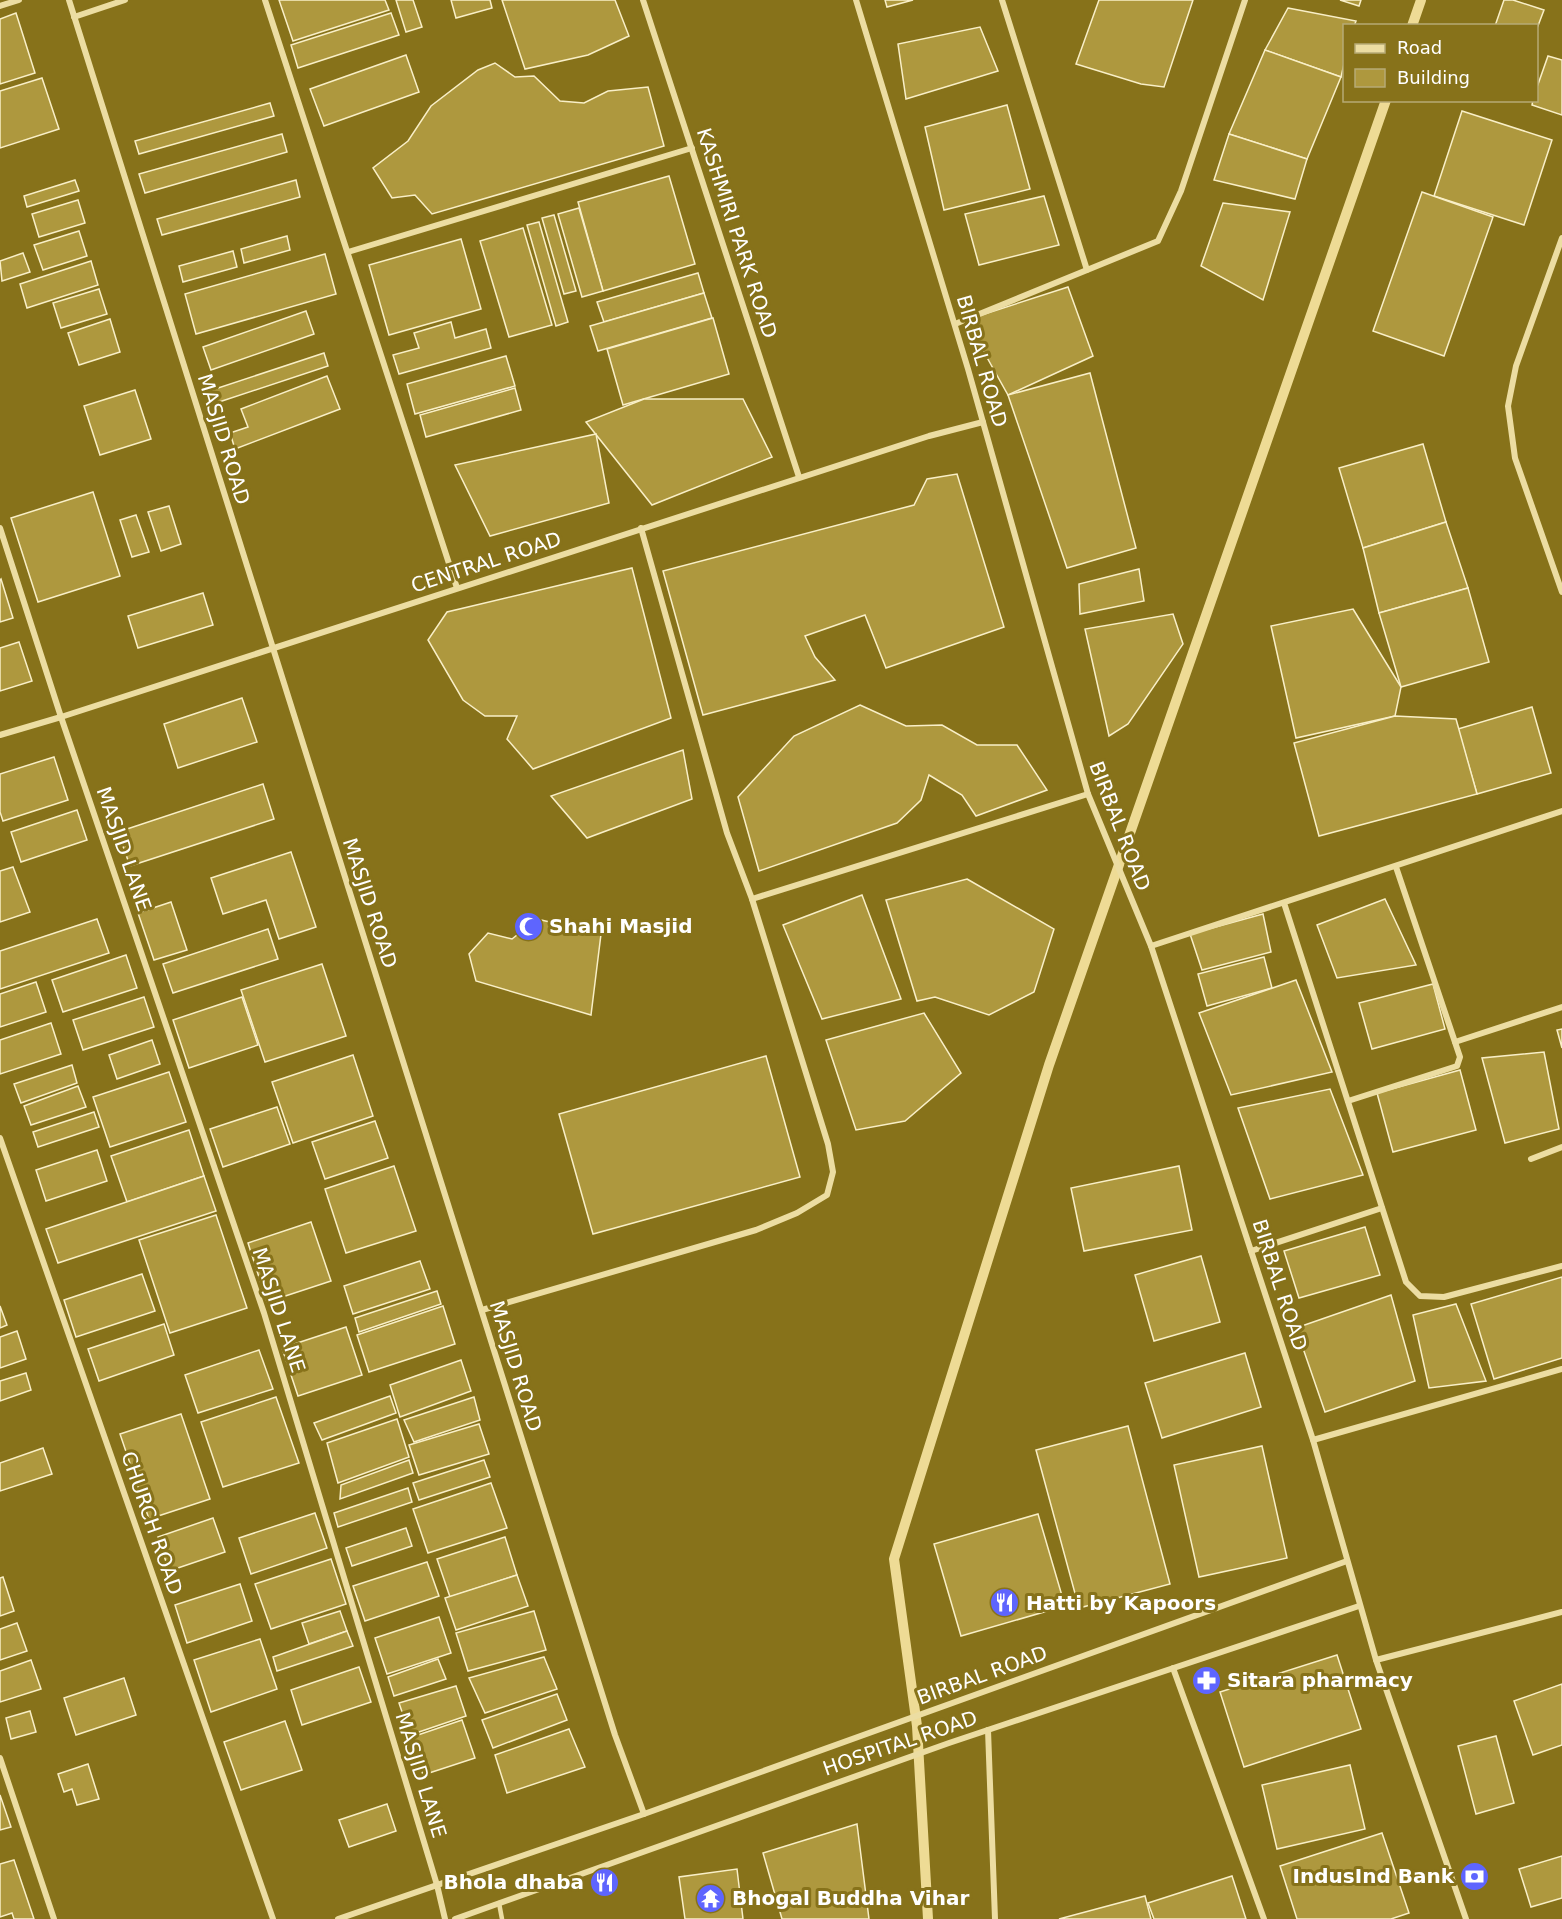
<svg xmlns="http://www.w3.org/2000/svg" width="1562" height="1919" font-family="'DejaVu Sans',sans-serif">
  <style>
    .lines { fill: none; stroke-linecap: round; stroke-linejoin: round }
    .stream { stroke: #eedb95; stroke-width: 10 }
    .building { fill: #ae983e; stroke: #f9efc7; stroke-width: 1.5 }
    .service { stroke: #ecdda2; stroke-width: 4.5 }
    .minor { stroke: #ecdda2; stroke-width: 6 }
    .labels { text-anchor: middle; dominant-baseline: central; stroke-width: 6; stroke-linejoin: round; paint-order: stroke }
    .street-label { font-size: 20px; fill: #fff; stroke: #87721a }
    .poi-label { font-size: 20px; font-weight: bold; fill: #fff; stroke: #87721a; text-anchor: start }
  </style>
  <rect width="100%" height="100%" fill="#87721a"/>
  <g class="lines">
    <g class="stream">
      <polyline points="1412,26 1421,0"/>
      <polyline points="928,1919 917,1726 894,1559 1049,1065 1386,100"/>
    </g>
  </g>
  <g class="building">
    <polygon points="279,0 385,0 389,10 293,41"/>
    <polygon points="396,0 413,0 422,27 406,32"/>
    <polygon points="451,0 490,0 492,8 456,18"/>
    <polygon points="502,0 615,0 629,36 588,55 525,69"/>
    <polygon points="885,0 913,0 887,7"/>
    <polygon points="1099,0 1193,0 1164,87 1141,84 1076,64"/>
    <polygon points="1340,0 1361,0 1359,6"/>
    <polygon points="1504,0 1513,0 1544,10 1536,31 1536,26 1495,26"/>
    <polygon points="1288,8 1356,21 1354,26 1344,26 1344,64 1341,77 1265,50"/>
    <polygon points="16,13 35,73 0,84 0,19"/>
    <polygon points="391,13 399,35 298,68 291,45"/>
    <polygon points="980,27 998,71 906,99 898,44"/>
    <polygon points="1265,50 1341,77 1307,159 1229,134"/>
    <polygon points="406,55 419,92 324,126 310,89"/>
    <polygon points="1548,56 1562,60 1562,115 1532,105 1533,100 1536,100 1536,90"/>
    <polygon points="495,63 515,77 534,76 560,101 584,103 608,91 648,87 664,146 432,214 415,195 392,198 373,168 408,141 431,106 478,70"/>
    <polygon points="42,78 59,129 0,148 0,91"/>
    <polygon points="270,103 274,116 139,154 135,141"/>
    <polygon points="1007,105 1030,189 944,210 925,127"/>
    <polygon points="1462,111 1552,140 1524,225 1434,196"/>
    <polygon points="282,134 287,152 145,193 139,174"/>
    <polygon points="1229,134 1307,159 1295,199 1214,180"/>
    <polygon points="669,176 695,264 603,291 578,202"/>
    <polygon points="75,180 79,191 27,207 24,196"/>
    <polygon points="296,180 300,197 162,235 157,219"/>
    <polygon points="1422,192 1493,217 1444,356 1373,331"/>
    <polygon points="1044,196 1059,245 979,265 965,214"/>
    <polygon points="78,200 85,223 39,237 32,214"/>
    <polygon points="1223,203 1290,212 1263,300 1201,266"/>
    <polygon points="579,208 603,291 582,297 558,214"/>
    <polygon points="554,215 576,291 564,294 542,218"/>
    <polygon points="539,222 568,322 556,326 527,225"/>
    <polygon points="523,228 552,325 509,337 480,241"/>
    <polygon points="79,231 87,256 43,270 34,245"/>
    <polygon points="287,236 290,250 244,263 241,249"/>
    <polygon points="461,239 481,309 389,335 369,265"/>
    <polygon points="233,251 237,267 183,282 179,266"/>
    <polygon points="23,253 30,272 2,281 0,261"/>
    <polygon points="325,254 336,294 196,334 185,294"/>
    <polygon points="91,261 98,285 27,308 20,284"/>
    <polygon points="698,273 704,293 604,322 597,302"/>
    <polygon points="1068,287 1093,356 1008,395 966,320"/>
    <polygon points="99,289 107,314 61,328 53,303"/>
    <polygon points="704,293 712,318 598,351 590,326"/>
    <polygon points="306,311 314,334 211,370 203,347"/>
    <polygon points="713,318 729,374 623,405 607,349"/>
    <polygon points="110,319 120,352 79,365 68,333"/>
    <polygon points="451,322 455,338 486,329 491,348 399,374 393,355 419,348 414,333"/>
    <polygon points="324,353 328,366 213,404 209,391"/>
    <polygon points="506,356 515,386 415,414 407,384"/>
    <polygon points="1090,373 1136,548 1067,568 1008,395"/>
    <polygon points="327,376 340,409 235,449 230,433 248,427 241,409"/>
    <polygon points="515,388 521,410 426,437 420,415"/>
    <polygon points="135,390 151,439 100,455 84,406"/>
    <polygon points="644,399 743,399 772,457 652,505 586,422"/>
    <polygon points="596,434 609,503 490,536 455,465"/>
    <polygon points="1423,444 1446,522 1363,548 1339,468"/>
    <polygon points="957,474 1004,627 886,668 865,615 805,636 815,657 835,680 703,715 663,571 914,505 927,479"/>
    <polygon points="93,492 120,576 38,602 11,518"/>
    <polygon points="169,506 181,544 161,551 148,512"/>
    <polygon points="136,515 149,552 132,557 120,520"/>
    <polygon points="1446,522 1468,588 1379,613 1363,548"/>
    <polygon points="632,568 671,718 533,769 507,739 517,716 485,716 463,700 428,640 447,612"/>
    <polygon points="1139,569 1144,601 1080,614 1079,584"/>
    <polygon points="1,579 13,618 0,622 0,580"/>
    <polygon points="1468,588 1489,662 1401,687 1379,613"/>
    <polygon points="203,593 213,625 138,648 128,616"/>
    <polygon points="1353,609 1401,687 1395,716 1296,738 1271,626"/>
    <polygon points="1173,614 1183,644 1128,724 1109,736 1085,629"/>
    <polygon points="19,642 32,681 0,691 0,648"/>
    <polygon points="242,698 257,742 178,768 164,724"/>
    <polygon points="860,705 906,726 942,725 977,745 1017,745 1047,790 976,816 962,795 929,775 921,800 897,823 759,871 738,797 794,736"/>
    <polygon points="1532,707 1551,773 1477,794 1458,729"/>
    <polygon points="1395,716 1456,719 1477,794 1319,836 1294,743"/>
    <polygon points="683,750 692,799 587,838 551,796"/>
    <polygon points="54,757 68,800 3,821 0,812 0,774"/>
    <polygon points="263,784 274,819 130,866 118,832"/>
    <polygon points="77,810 87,840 21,862 11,832"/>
    <polygon points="291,852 316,927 279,939 266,900 223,914 211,878"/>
    <polygon points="13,867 30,912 0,922 0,871"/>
    <polygon points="967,879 1054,929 1034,992 989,1015 935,997 917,1001 886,900"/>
    <polygon points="862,895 901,999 822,1019 783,925"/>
    <polygon points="1385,899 1416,965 1337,978 1317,925"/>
    <polygon points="171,902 187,950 154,960 138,913"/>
    <polygon points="1263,914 1271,952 1202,970 1190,934"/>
    <polygon points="97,919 109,953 0,989 0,951"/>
    <polygon points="537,919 601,934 591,1015 476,981 469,954 488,933 512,939"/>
    <polygon points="268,929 278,959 173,993 163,964"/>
    <polygon points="126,955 137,988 63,1012 52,980"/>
    <polygon points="1264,957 1272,988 1207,1006 1198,974"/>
    <polygon points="322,964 346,1036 265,1062 241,990"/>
    <polygon points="1296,980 1332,1072 1231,1095 1199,1013"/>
    <polygon points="36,982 46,1012 0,1027 0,994"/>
    <polygon points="1433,984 1445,1029 1372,1049 1359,1003"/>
    <polygon points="144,997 154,1027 83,1050 73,1020"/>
    <polygon points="242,997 258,1045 189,1068 173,1020"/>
    <polygon points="924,1013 961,1073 905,1121 856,1130 826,1040"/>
    <polygon points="51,1023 61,1054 0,1074 0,1040"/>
    <polygon points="1562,1029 1562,1048 1557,1030"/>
    <polygon points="152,1040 160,1064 117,1079 109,1055"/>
    <polygon points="1544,1052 1559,1129 1505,1143 1482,1058"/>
    <polygon points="353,1055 373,1116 293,1143 272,1082"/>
    <polygon points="766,1056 800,1177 593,1234 559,1114"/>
    <polygon points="72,1065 77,1083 21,1103 14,1084"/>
    <polygon points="1460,1070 1476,1130 1393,1152 1377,1093"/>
    <polygon points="169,1072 186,1122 110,1147 93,1097"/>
    <polygon points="78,1086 86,1107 31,1125 24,1106"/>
    <polygon points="1330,1089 1363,1175 1270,1199 1238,1108"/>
    <polygon points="277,1107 290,1144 223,1167 210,1129"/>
    <polygon points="94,1112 99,1127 38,1147 33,1132"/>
    <polygon points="375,1121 388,1158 325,1179 312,1142"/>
    <polygon points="189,1130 204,1176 127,1202 111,1156"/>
    <polygon points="97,1150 107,1181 46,1201 36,1170"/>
    <polygon points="394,1166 416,1231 346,1253 325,1189"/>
    <polygon points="1179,1166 1192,1230 1084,1251 1071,1188"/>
    <polygon points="204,1176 216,1211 58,1263 46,1229"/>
    <polygon points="216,1215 247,1308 170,1333 139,1240"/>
    <polygon points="311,1222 331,1281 267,1302 248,1243"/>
    <polygon points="1365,1227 1380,1275 1299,1298 1284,1251"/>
    <polygon points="1201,1256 1220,1322 1154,1341 1135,1275"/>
    <polygon points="420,1261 430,1289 353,1314 344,1286"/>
    <polygon points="142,1274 155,1311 76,1337 64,1300"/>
    <polygon points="1562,1277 1562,1358 1494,1379 1471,1304"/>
    <polygon points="437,1291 441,1304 359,1332 355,1318"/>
    <polygon points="1391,1295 1415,1381 1325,1412 1296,1328"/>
    <polygon points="1456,1304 1486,1381 1429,1388 1413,1315"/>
    <polygon points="0,1306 7,1325 0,1328"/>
    <polygon points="443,1306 455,1344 369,1372 357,1335"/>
    <polygon points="164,1324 174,1355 99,1381 88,1349"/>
    <polygon points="346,1327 362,1375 298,1396 282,1348"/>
    <polygon points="17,1331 26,1359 0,1368 0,1337"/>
    <polygon points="259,1350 273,1389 198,1413 185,1375"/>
    <polygon points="1245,1353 1261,1407 1162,1438 1145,1383"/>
    <polygon points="461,1360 471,1391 400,1417 390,1385"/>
    <polygon points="26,1373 31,1390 0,1401 0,1381"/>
    <polygon points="390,1396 396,1413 322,1440 314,1423"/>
    <polygon points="276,1397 299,1463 223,1487 201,1422"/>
    <polygon points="474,1397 480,1420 414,1442 404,1420"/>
    <polygon points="181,1414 210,1499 149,1519 120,1434"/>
    <polygon points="397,1419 409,1457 338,1483 327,1443"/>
    <polygon points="479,1424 489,1454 419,1475 409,1445"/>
    <polygon points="1128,1426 1170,1584 1079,1608 1036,1450"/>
    <polygon points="1262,1446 1287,1558 1199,1577 1174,1465"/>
    <polygon points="43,1448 52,1474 0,1491 0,1463"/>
    <polygon points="409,1460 413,1473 340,1499 341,1485"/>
    <polygon points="484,1460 490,1477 419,1500 413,1483"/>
    <polygon points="491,1483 507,1528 428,1553 413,1509"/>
    <polygon points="408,1488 412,1502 338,1527 334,1513"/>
    <polygon points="315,1513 327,1548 251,1574 239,1538"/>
    <polygon points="1038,1514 1065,1606 961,1636 934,1544"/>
    <polygon points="213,1518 225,1552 169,1571 158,1537"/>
    <polygon points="406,1528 412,1546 352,1566 346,1548"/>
    <polygon points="505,1537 517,1575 450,1597 437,1559"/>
    <polygon points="331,1559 346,1604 271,1629 255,1584"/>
    <polygon points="427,1562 439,1596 365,1621 353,1586"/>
    <polygon points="517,1575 528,1606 456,1630 445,1598"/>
    <polygon points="3,1577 14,1611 0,1616 0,1578"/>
    <polygon points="240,1584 252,1621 187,1643 175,1605"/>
    <polygon points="340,1611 347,1631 309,1644 302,1623"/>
    <polygon points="534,1611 546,1650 468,1671 456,1633"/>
    <polygon points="439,1617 451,1653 387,1674 375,1638"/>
    <polygon points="17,1623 27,1651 0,1660 0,1629"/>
    <polygon points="347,1631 353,1646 277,1671 273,1657"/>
    <polygon points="260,1639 277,1689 211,1712 194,1660"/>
    <polygon points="1337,1655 1361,1729 1244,1767 1220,1692"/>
    <polygon points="544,1657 557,1689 485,1713 469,1678"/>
    <polygon points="438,1659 446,1679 394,1696 388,1677"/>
    <polygon points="31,1660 41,1689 0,1702 0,1671"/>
    <polygon points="359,1667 371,1702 302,1725 291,1690"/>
    <polygon points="124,1678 136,1715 76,1735 64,1698"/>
    <polygon points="1562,1684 1562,1745 1533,1755 1514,1701"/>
    <polygon points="456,1686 466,1716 410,1735 399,1703"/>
    <polygon points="557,1694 567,1720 493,1748 482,1720"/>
    <polygon points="30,1711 36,1732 11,1739 6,1718"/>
    <polygon points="462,1720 475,1758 423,1775 412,1737"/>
    <polygon points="285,1721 302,1770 241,1790 224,1742"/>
    <polygon points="569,1729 585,1767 507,1793 495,1755"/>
    <polygon points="1496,1736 1514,1803 1476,1814 1458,1746"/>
    <polygon points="88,1764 99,1799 77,1805 72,1789 64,1792 58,1774"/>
    <polygon points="1350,1765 1365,1829 1277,1849 1262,1785"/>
    <polygon points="0,1795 11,1827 0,1830"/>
    <polygon points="387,1804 396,1831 349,1847 339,1820"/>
    <polygon points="857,1824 869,1919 782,1919 763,1853"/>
    <polygon points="1382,1833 1409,1913 1391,1919 1297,1919 1280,1866"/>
    <polygon points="1562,1856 1562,1898 1531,1907 1519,1869"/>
    <polygon points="14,1860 34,1919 14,1919 12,1913 0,1917 0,1864"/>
    <polygon points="737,1869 743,1919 685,1919 679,1877"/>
    <polygon points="1232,1876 1246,1919 1154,1919 1148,1903"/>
    <polygon points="1145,1896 1151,1919 1059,1919"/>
  </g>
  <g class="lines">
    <polyline class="service" points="499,1903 502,1919"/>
    <g class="minor">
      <polyline points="69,0 615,1735 644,1814"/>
      <polyline points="265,0 457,588"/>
      <polyline points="643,0 799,477"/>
      <polyline points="856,0 968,369 1088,794 1151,946 1313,1440 1376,1660 1466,1919"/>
      <polyline points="1002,0 1087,270"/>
      <polyline points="0,6 19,0"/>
      <polyline points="74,17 125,0"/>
      <polyline points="1562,238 1516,366 1508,406 1515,458 1562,592"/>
      <polyline points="348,252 692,148"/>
      <polyline points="955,324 1158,241 1181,191 1245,0"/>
      <polyline points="0,528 61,717 264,1313 437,1885 445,1919"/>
      <polyline points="0,735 61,717 929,436 983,422"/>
      <polyline points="752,899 1088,794"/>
      <polyline points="1284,903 1406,1282 1420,1296 1444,1297 1562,1266"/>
      <polyline points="1151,946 1562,811"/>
      <polyline points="1455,1042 1562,1007"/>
      <polyline points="1348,1101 1457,1066 1460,1057 1396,867"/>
      <polyline points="0,1138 273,1919"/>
      <polyline points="1531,1159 1562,1147"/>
      <polyline points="1251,1251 1382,1208"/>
      <polyline points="482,1310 756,1230 797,1213 827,1195 833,1172 828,1144 752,899 727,833 641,528"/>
      <polyline points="1313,1440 1562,1369"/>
      <polyline points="1376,1660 1562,1612"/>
      <polyline points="1173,1668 1264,1919"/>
      <polyline points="988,1730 995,1919"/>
      <polyline points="0,1758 54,1919"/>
      <polyline points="338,1919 644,1814 1347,1561"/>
      <polyline points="455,1919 949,1743 1359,1606"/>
    </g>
  </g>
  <defs>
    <symbol id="mosque-disc" viewBox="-11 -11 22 22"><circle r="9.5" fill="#5e65fe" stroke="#87721a"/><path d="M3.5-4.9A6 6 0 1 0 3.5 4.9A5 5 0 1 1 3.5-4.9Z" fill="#fff"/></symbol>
    <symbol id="restaurant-disc" viewBox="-11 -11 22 22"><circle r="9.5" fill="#5e65fe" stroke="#87721a"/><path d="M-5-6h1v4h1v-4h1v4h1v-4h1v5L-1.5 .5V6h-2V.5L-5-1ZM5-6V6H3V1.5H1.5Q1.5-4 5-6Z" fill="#fff"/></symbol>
    <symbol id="pharmacy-disc" viewBox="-11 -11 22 22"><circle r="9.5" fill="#5e65fe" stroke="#87721a"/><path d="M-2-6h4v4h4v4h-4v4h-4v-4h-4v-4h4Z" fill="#fff"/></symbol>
    <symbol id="bank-disc" viewBox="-11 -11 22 22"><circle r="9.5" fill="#5e65fe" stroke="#87721a"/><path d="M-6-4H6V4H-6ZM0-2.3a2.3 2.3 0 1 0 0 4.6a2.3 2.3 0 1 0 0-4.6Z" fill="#fff"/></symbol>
    <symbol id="temple-disc" viewBox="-11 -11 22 22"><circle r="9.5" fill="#5e65fe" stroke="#87721a"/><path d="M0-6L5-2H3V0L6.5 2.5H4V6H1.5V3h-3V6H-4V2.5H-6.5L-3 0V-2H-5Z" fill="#fff"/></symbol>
  </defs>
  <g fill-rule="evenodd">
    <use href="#mosque-disc" x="512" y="910" width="33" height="33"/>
    <use href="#restaurant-disc" x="988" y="1586" width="33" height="33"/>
    <use href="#pharmacy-disc" x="1190" y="1664" width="33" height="33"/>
    <use href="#bank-disc" x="1458" y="1860" width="33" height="33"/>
    <use href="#restaurant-disc" x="588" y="1866" width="33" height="33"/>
    <use href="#temple-disc" x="694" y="1882" width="33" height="33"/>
  </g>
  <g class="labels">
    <g class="street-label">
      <text transform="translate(737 233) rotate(72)">KASHMIRI PARK ROAD</text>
      <text transform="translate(982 361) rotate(74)">BIRBAL ROAD</text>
      <text transform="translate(224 439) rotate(73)">MASJID ROAD</text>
      <text transform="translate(486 562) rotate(-18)">CENTRAL ROAD</text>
      <text transform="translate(1120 826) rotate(69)">BIRBAL ROAD</text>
      <text transform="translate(124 849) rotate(71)">MASJID LANE</text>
      <text transform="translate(370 903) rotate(72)">MASJID ROAD</text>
      <text transform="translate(1280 1285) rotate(72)">BIRBAL ROAD</text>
      <text transform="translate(279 1310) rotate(72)">MASJID LANE</text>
      <text transform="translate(516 1366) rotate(73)">MASJID ROAD</text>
      <text transform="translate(152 1523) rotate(71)">CHURCH ROAD</text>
      <text transform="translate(982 1675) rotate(-20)">BIRBAL ROAD</text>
      <text transform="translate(900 1743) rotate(-19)">HOSPITAL ROAD</text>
      <text transform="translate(421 1775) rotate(73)">MASJID LANE</text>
    </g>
    <g class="poi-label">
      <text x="549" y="926">Shahi Masjid</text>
      <text x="1026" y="1603">Hatti by Kapoors</text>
      <text x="1227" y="1680">Sitara pharmacy</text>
      <text x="1454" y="1876" text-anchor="end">IndusInd Bank</text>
      <text x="584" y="1882" text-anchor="end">Bhola dhaba</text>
      <text x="732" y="1898">Bhogal Buddha Vihar</text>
    </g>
  </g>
  <rect x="1343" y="24" width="195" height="78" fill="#87721a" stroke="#b7aa76" stroke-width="1.5"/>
  <rect x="1355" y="44" width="30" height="9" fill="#ecdda2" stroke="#b7aa76" stroke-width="1.5"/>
  <text x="1397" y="54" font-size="18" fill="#ffffff">Road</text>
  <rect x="1355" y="69" width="30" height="18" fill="#ae983e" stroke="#b7aa76" stroke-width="1.5"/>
  <text x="1397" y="84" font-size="18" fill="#ffffff">Building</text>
</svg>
